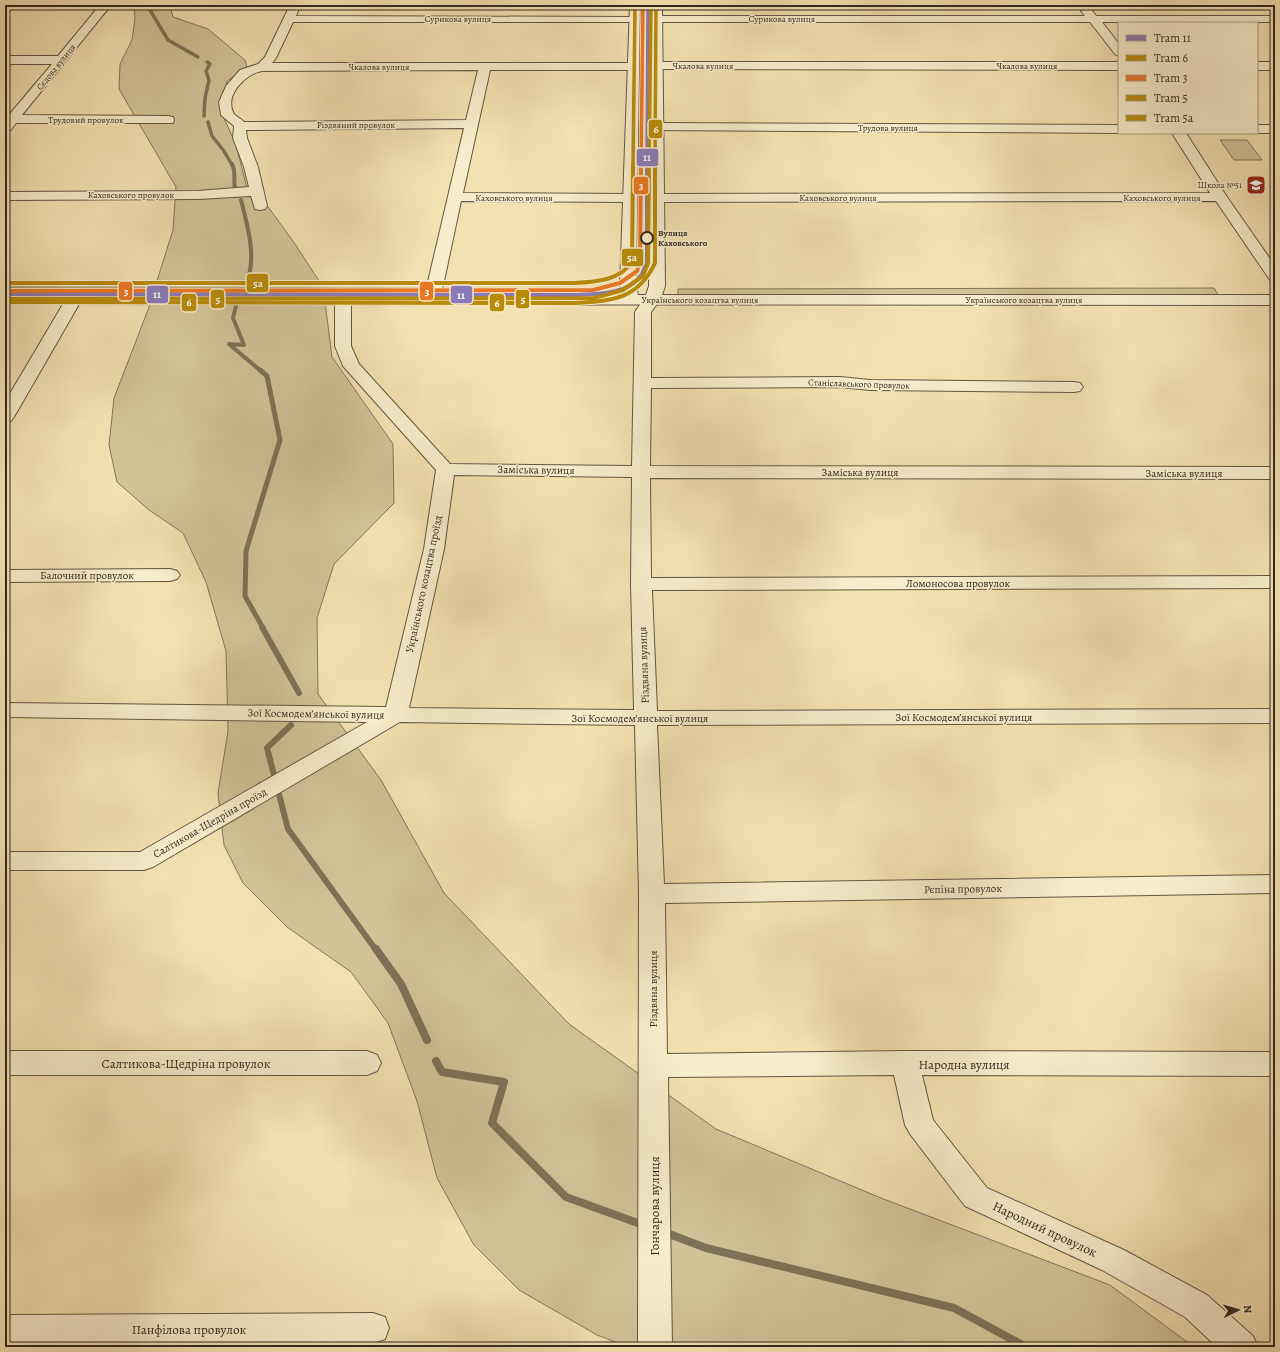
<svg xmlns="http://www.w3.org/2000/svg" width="1280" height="1352" font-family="Alegreya,serif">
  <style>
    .green { fill: #d3c298; stroke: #83755b }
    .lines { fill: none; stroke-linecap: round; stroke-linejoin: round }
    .stream-far4 { stroke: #7f7158; stroke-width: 3.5 }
    .stream-far3 { stroke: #7f7158; stroke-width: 4 }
    .stream-far2 { stroke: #7f7158; stroke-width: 5 }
    .stream-far1 { stroke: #7f7158; stroke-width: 6 }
    .stream { stroke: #7f7158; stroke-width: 8 }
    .minor-casing { stroke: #635643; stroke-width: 2 }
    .tertiary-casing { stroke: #635643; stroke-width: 2 }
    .minor { fill: #f8eccc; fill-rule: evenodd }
    .tertiary { fill: #f8eccc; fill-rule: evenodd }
    .tram-1-far1-casing { stroke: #f8eccc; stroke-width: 5 }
    .tram-1-casing { stroke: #f8eccc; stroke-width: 6 }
    .tram-2-far1-casing { stroke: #f8eccc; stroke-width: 5 }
    .tram-2-casing { stroke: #f8eccc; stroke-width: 6 }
    .tram-3-far1-casing { stroke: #f8eccc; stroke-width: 5 }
    .tram-3-casing { stroke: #f8eccc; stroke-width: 6 }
    .tram-4-far1-casing { stroke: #f8eccc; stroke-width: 5 }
    .tram-4-casing { stroke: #f8eccc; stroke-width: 6 }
    .tram-5-far1-casing { stroke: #f8eccc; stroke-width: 5 }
    .tram-5-casing { stroke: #f8eccc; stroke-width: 6 }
    .tram-1-far1 { stroke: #897ab7; stroke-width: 3.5 }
    .tram-1 { stroke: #897ab7; stroke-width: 4 }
    .tram-2-far1 { stroke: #b88a0a; stroke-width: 3.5 }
    .tram-2 { stroke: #b88a0a; stroke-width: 4 }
    .tram-3-far1 { stroke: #e97724; stroke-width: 3.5 }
    .tram-3 { stroke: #e97724; stroke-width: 4 }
    .tram-4-far1 { stroke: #b88a0a; stroke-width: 3.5 }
    .tram-4 { stroke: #b88a0a; stroke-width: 4 }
    .tram-5-far1 { stroke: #b88a0a; stroke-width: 3.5 }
    .tram-5 { stroke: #b88a0a; stroke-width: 4 }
    .stop-dot { fill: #f8eccc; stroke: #33281e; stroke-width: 2 }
    .labels { text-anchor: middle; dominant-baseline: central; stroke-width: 3; stroke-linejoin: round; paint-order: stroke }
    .far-street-label { font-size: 9px; fill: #33281e; stroke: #f8eccc }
    .far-poi-label { font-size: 9px; fill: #33281e; stroke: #f8eccc; text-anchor: end }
    .far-stop-label { font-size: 9px; font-weight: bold; fill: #33281e; stroke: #f8eccc; text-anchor: start }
    .street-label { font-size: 11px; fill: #33281e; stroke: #f8eccc }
    .near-street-label { font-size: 13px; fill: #33281e; stroke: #f8eccc }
    .line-badge { stroke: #f8eccc; stroke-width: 1.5 }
    .badge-label { font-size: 11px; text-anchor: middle; font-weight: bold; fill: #fff }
  </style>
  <rect width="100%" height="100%" fill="#f4e1b1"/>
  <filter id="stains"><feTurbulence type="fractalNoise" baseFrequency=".005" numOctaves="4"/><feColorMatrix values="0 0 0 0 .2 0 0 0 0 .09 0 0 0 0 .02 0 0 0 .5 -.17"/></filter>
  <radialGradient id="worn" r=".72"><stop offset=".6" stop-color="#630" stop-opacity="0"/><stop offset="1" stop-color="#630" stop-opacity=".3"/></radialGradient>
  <g class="green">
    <polygon points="134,5 170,5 173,17 208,29 245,60 247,67 227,81 220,109 236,145 247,188 269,208 295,244 321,284 156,284 173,230 176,187 119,89 120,64 132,40 135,19"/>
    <polygon points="1220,140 1247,140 1262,160 1234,160"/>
    <polygon points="5,287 562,288 561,298 5,297"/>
    <polygon points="1214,288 1220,298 678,298 678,289"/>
    <polygon points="151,302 325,302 332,357 393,444 394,503 334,564 317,618 318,694 381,780 444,893 569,1024 716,1129 881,1198 1110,1285 1194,1347 628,1347 597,1335 519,1290 474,1245 437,1178 417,1101 388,1023 351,972 287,927 243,883 224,845 218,793 228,731 226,651 206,582 183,533 149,510 117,482 109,445 114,398"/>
  </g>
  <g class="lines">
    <g class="stream-far4">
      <polyline points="147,5 168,40 198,57"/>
      <polyline points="204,116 205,98 209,80 206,71 210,64 207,62"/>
      <polyline points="208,122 212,136 224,151 232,165"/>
    </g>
    <g class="stream-far3">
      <path d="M232,164C237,173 232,183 236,192"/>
      <path d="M241,200C247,223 257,258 247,280"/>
      <polyline points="236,306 233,318 244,345 229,344 261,371"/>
    </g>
    <polyline class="stream-far2" points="260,370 267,376 280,440 246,551 245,596 263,628"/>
    <g class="stream-far1">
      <polyline points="262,627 299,693"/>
      <polyline points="291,725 267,748 288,829 376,950"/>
    </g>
    <g class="stream">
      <polyline points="376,949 401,984 427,1040"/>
      <polyline points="436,1061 442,1072 504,1082 492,1123 566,1197 646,1226"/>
      <polyline points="664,1232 706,1248 954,1308 1026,1347"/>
    </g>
    <defs>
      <g id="minor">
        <polygon points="100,5 111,5 22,115 168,116 173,117 174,120 173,123 16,123 11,130 5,131 5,115 9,115 52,64 5,64 5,56 58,56"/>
        <path d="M290,5L300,6L296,16L638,17L640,19L634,22H293L276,58L272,63H637L639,66L637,69L633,70H490L463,193L630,194L635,195L637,198L635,201L630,202L461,201L443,286L441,289L435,291L429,289L427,286L464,128L246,130L247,138L258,167L267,206L265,209L260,210L255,209L251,196L198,199L5,200V192L198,191L249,187L244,167L233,138L234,126L221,115L219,102L226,86L240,70L258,64L265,57ZM478,70L466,120L244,122C241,118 234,116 233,112C225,94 246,74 262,71Z"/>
        <polygon points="1087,8 1091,9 1096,16 1275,16 1275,22 1102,22 1119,44 1119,56 1115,54 1090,22 657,22 651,19 657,16 1085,16 1081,11"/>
        <polygon points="657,62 1119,62 1119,70 653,69 651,66 653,63"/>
        <rect x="1257" y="62" width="18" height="8"/>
        <polygon points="657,123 1119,125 1119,133 652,130 651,127 652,124"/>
        <rect x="1257" y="125" width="18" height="8"/>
        <polygon points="1172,133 1186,133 1227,197 1275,266 1275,282 1270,280 1216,201 657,202 652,201 650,198 652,195 657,194 1210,193"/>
        <polygon points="74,294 80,296 82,299 14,417 11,421 5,422 5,402 66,299 68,296"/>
        <path d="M343,295L349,297L351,300V346L359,364L450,464L632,466L635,312C641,303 646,294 658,297L660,300L651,312V378L840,377L870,380L1074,382L1080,383L1083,387L1080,391L1074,392L870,390L840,387L651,388L650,466L1275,467V479L650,478L651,578L1275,576V588L652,590L657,711L1275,709V723L657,725L664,884L1275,875V893L665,903L667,1054L905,1051L1275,1052V1076L922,1075L933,1120L987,1188L1124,1250L1207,1295L1253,1336L1258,1347H1217L1185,1317L1102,1270L965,1206L910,1134L905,1125L894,1075L668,1077L672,1347H638L639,894L635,725L400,722L153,867L144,870H5V852H140L367,722L5,717V703L386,707L424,549L436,470L343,366L335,346V300L337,297ZM454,475L632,477L631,584L634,710L409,708L444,549Z"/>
        <polygon points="170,569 177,571 180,575 177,579 170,581 5,582 5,570"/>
        <polygon points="5,1051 367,1051 377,1055 381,1063 377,1071 367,1075 5,1075"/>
        <polygon points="373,1313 385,1317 389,1328 385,1339 373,1343 5,1345 5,1315"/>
      </g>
      <polygon id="tertiary" points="630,5 640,5 636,286 638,295 646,295 649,286 652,5 662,5 665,286 662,295 1275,295 1275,305 5,304 5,294 623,295 620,286"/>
    </defs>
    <use href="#minor" class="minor-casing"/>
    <use href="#tertiary" class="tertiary-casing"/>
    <use href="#minor" class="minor"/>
    <use href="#tertiary" class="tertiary"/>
    <defs>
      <polyline id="tram-1-far1" points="647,165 648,5"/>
      <path id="tram-1" d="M5,294L574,295C596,294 629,295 642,274C644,270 645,266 647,262V164"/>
      <polyline id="tram-2-far1" points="655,165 656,5"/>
      <path id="tram-2" d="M5,302L574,303C611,301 638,300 655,263V164"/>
      <polyline id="tram-3-far1" points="641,165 643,5"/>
      <polyline id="tram-3" points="5,291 593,290 620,283 637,271 640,262 641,164"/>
      <polyline id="tram-4-far1" points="649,165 651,5"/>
      <polyline id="tram-4" points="5,299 594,298 623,290 643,276 648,263 649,164"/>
      <polyline id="tram-5-far1" points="633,165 635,5"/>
      <path id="tram-5" d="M5,283H573C594,282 621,281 632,261L633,164"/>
    </defs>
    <use href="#tram-1-far1" class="tram-1-far1-casing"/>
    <use href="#tram-1" class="tram-1-casing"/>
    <use href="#tram-2-far1" class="tram-2-far1-casing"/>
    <use href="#tram-2" class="tram-2-casing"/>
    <use href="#tram-3-far1" class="tram-3-far1-casing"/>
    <use href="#tram-3" class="tram-3-casing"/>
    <use href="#tram-4-far1" class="tram-4-far1-casing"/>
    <use href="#tram-4" class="tram-4-casing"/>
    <use href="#tram-5-far1" class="tram-5-far1-casing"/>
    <use href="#tram-5" class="tram-5-casing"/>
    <use href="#tram-1-far1" class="tram-1-far1"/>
    <use href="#tram-1" class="tram-1"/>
    <use href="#tram-2-far1" class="tram-2-far1"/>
    <use href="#tram-2" class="tram-2"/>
    <use href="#tram-3-far1" class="tram-3-far1"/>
    <use href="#tram-3" class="tram-3"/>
    <use href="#tram-4-far1" class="tram-4-far1"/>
    <use href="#tram-4" class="tram-4"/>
    <use href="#tram-5-far1" class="tram-5-far1"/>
    <use href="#tram-5" class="tram-5"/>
  </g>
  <defs>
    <symbol id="school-square" viewBox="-11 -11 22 22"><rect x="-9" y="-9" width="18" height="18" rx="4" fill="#8f2418" stroke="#f8eccc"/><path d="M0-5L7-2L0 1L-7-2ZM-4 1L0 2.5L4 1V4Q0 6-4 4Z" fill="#fff"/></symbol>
  </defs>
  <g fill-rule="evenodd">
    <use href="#school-square" x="1245" y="174" width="22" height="22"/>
  </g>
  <circle class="stop-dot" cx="647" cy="238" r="6"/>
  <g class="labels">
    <g class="far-street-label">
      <text x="458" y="19">Сурикова вулиця</text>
      <text x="782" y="19">Сурикова вулиця</text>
      <text x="703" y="66">Чкалова вулиця</text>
      <text x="1027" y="66">Чкалова вулиця</text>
      <text transform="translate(56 67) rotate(-51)">Сєдова вулиця</text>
      <text x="379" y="67">Чкалова вулиця</text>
      <text x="86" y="120">Трудовий провулок</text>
      <text x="356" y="125">Різдвяний провулок</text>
      <text x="888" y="128">Трудова вулиця</text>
      <text x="131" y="195">Каховського провулок</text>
      <text x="514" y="198">Каховського вулиця</text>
      <text x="838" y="198">Каховського вулиця</text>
      <text x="1162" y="198">Каховського вулиця</text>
      <text x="700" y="300">Українського козацтва вулиця</text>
      <text x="1024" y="300">Українського козацтва вулиця</text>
      <text transform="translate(859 384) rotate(2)">Станіславського провулок</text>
    </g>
    <g class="far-poi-label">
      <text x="1242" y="185">Школа №51</text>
    </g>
    <g class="far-stop-label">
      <text x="658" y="233">Вулиця<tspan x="658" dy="10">Каховського</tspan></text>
    </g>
    <g class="street-label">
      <text transform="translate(536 470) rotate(1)">Заміська вулиця</text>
      <text x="860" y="472">Заміська вулиця</text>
      <text x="1184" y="473">Заміська вулиця</text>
      <text x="87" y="575">Балочний провулок</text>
      <text x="958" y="583">Ломоносова провулок</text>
      <text transform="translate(424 584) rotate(-78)">Українського козацтва проїзд</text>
      <text transform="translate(644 665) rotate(-92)">Різдвяна вулиця</text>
      <text transform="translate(316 714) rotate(1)">Зої Космодем’янської вулиця</text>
      <text x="964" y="717">Зої Космодем’янської вулиця</text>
      <text x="640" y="718">Зої Космодем’янської вулиця</text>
      <text transform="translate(210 823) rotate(-30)">Салтикова-Щедріна проїзд</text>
      <text transform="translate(963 889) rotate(-1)">Рєпіна провулок</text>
      <text transform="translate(653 989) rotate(-90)">Різдвяна вулиця</text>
    </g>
    <g class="near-street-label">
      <text x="186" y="1063">Салтикова-Щедріна провулок</text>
      <text x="964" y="1064">Народна вулиця</text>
      <text transform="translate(654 1206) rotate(-90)">Гончарова вулиця</text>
      <text transform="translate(1045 1229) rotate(25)">Народний провулок</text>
      <text x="189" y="1329">Панфілова провулок</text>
    </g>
  </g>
  <g class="line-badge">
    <rect x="648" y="119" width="15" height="20" rx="4" fill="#b88a0a"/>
    <rect x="636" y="148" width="23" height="19" rx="4" fill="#897ab7"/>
    <rect x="633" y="176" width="16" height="19" rx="4" fill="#e97724"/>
    <rect x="621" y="248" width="23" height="19" rx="4" fill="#b88a0a"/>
    <rect x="246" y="273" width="23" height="20" rx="4" fill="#b88a0a"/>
    <rect x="118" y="281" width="15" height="20" rx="4" fill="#e97724"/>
    <rect x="419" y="281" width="15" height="20" rx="4" fill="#e97724"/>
    <rect x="146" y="285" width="23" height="19" rx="4" fill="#897ab7"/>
    <rect x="450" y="285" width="23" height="19" rx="4" fill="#897ab7"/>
    <rect x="210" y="289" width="15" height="20" rx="4" fill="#b88a0a"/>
    <rect x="515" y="289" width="15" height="20" rx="4" fill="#b88a0a"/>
    <rect x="181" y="293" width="16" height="19" rx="4" fill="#b88a0a"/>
    <rect x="489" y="293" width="16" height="19" rx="4" fill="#b88a0a"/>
  </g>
  <g class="badge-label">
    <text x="656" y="133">6</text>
    <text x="647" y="161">11</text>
    <text x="641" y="189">3</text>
    <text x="632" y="261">5а</text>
    <text x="258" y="287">5а</text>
    <text x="126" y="295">3</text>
    <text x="427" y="295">3</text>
    <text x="157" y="298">11</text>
    <text x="461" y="299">11</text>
    <text x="218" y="303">5</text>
    <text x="523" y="303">5</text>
    <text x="189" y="306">6</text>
    <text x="497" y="307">6</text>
  </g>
  <rect width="1280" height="1352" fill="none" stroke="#f4e1b1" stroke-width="20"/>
  <rect x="6" y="6" width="1268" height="1340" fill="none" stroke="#33281e" stroke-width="2"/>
  <rect x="10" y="10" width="1260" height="1332" fill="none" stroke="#33281e"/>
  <rect x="1118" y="22" width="140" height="112" fill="#f8eccc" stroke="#a99e86"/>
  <rect x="1126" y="35" width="20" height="6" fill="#897ab7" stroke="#a99e86"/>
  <text x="1154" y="42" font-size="12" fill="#33281e">Tram 11</text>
  <rect x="1126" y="55" width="20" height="6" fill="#b88a0a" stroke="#a99e86"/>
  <text x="1154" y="62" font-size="12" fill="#33281e">Tram 6</text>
  <rect x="1126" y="75" width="20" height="6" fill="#e97724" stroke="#a99e86"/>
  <text x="1154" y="82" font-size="12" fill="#33281e">Tram 3</text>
  <rect x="1126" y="95" width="20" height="6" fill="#b88a0a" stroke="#a99e86"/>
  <text x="1154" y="102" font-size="12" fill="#33281e">Tram 5</text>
  <rect x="1126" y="115" width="20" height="6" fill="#b88a0a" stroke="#a99e86"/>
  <text x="1154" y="122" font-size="12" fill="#33281e">Tram 5а</text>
  <g transform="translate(1238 1310) rotate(85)" stroke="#f8eccc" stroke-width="3" paint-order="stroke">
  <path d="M0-3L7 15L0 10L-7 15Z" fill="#33281e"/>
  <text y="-6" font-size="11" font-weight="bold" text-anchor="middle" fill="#33281e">N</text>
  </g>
  <rect width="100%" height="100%" filter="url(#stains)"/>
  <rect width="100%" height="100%" fill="url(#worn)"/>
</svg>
